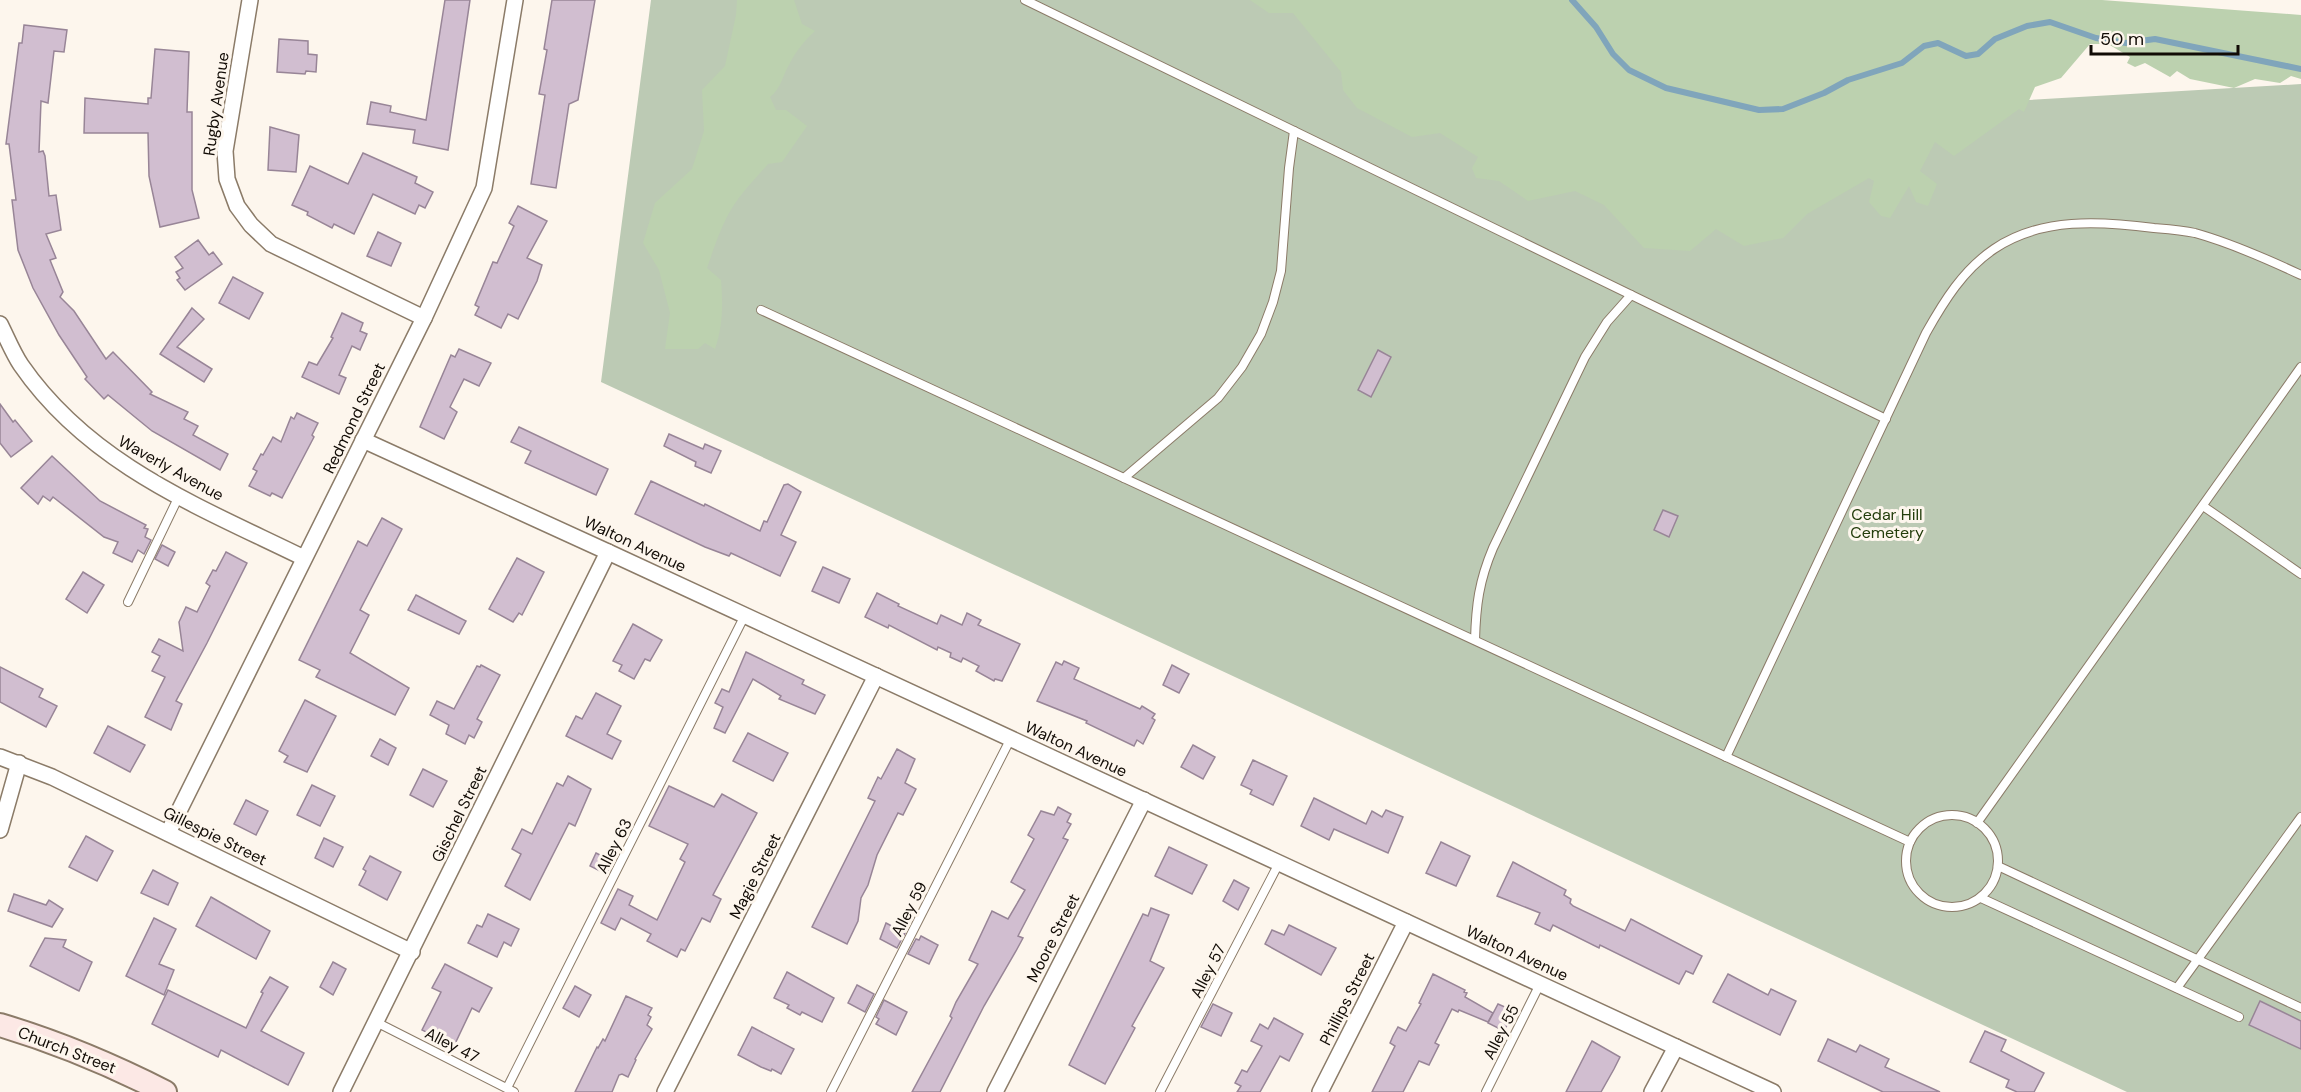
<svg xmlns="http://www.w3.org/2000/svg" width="2301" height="1092" font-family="'DM Sans',sans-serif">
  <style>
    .green { fill: #bccab4 }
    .forest { fill: #bcd1af }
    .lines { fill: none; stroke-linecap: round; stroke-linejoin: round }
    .stream { stroke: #80a5bb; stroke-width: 6 }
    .building { fill: #d1bed0; stroke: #988597; stroke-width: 1.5 }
    .lane-casing { stroke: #8b7b68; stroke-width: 10 }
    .street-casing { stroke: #8b7b68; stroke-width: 18 }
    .secondary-casing { stroke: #8b7b68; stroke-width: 26 }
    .lane { stroke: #fff; stroke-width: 8 }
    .street { stroke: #fff; stroke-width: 15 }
    .secondary { stroke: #fce8e5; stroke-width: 22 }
    .labels { text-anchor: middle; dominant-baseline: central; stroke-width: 6; stroke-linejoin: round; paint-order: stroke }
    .street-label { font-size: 16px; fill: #110b05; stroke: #fdf6ed }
    .park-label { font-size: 16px; fill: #233d0b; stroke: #fdf6ed }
  </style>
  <rect width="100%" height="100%" fill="#fdf6ed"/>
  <polygon class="green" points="651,0 1463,0 1636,123 2301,84 2301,1092 2127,1092 601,382"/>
  <g class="forest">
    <path d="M737,0H794L802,24L815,31C805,40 796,51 790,63C783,74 781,89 770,97L776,110H786L807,126L782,162L768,164C756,178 742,192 732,208C721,226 714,248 707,268L721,280C723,303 723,326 715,349L705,343L698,349H665L670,313L659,270L643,243L655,203L692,169L704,131L702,90L725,66L736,15Z"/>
    <polygon points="1250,0 2102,0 2301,15 2301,79 2291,76 2280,83 2255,79 2234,88 2190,79 2177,71 2170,77 2145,63 2135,67 2127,63 2130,57 2108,44 2090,44 2061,78 2035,87 2024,112 2019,109 1954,156 1935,142 1920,171 1937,184 1928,206 1916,202 1909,186 1890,218 1881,216 1869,202 1874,181 1869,178 1807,214 1783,238 1744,246 1716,229 1690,251 1644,248 1604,205 1575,191 1528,201 1499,181 1476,178 1472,168 1478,157 1440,133 1412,137 1357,108 1343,90 1341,72 1293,13 1269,13"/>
  </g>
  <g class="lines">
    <polyline class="stream" points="1572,0 1596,27 1613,54 1629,70 1666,88 1759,110 1783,109 1824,93 1848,80 1902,63 1924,46 1938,43 1966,56 1978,54 1995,39 2027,26 2050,22 2096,38 2126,43 2155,39 2301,69"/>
  </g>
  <g class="building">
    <polygon points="445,0 470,0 448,150 413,143 415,130 367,124 371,102 391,106 390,112 426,120"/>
    <polygon points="552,0 595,0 578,100 569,104 556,188 531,184 545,95 539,94 547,50 544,49"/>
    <polygon points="24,25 67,30 64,52 54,51 48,103 41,101 39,152 43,151 45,156 49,196 56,195 61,230 46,234 56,258 50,260 63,292 60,297 74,311 106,359 113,352 152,392 150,394 188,412 184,419 198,426 193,435 228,454 220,470 152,431 108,395 104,399 85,379 87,377 59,335 33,288 18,250 12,200 16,200 9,144 6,144 19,43 22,43"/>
    <polygon points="279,39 308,41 308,54 317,55 316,72 306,71 305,74 277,72"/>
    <polygon points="155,49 189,52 187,112 192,112 192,190 199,218 160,227 149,176 148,133 84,133 85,98 148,104 148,98 151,98"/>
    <polygon points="270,127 299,135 296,172 268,170"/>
    <polygon points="363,153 417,177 415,183 433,192 425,208 419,205 415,214 373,194 354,234 334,224 332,228 307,215 308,212 292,205 310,166 348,184"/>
    <polygon points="518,206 547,221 527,258 542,265 537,281 518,319 508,314 501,328 475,315 479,307 475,305 493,262 497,263 514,226 509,223"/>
    <polygon points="378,232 401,243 391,266 367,256"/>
    <polygon points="198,240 209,255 213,252 222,264 185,290 177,280 180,278 176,272 183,268 175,257"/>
    <polygon points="233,277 263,293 249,319 219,303"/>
    <polygon points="192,308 204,319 177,347 212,369 204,382 160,354"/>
    <polygon points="342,313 363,323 360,331 367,334 360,350 352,346 339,375 346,378 339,394 302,377 309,362 317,365 333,338 331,337"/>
    <polygon points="459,349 491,363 479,386 464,379 450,407 457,412 444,439 420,427 451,355 455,357"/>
    <polygon points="1378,350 1391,357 1371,397 1358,390"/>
    <polygon points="0,404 13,422 15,420 32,441 11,457 0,443"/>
    <polygon points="297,413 318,423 312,435 314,437 282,498 272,493 270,496 249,486 257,471 253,469 261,454 263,455 273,437 281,442 291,417 294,419"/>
    <polygon points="519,427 608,469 596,495 525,463 531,451 511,442"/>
    <polygon points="669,434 703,449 705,444 721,451 711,473 695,466 696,462 664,446"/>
    <polygon points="52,456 100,501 146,525 144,528 148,529 145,537 151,540 144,554 138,550 132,562 113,553 118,542 104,537 53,497 50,501 43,496 38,504 21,488"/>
    <polygon points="651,481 704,506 705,504 760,531 764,521 767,522 784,485 788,484 801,492 781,535 796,542 780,576 731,553 729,556 705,547 635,514"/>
    <polygon points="1663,510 1678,516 1669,537 1654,530"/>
    <polygon points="382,518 402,529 360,610 369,615 350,653 409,688 395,715 316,677 320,670 299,660 358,541 367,546"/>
    <polygon points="162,545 175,552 168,566 155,559"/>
    <polygon points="226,552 247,563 207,643 176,701 182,704 171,730 145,717 165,677 152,671 160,656 152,652 159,639 183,651 179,622 186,607 197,612 210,586 206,583 213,570 216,571"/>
    <polygon points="517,558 544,572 522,615 519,613 513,622 489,609"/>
    <polygon points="823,567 850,579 839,603 812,591"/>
    <polygon points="83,572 104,585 87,613 66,599"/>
    <polygon points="877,593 899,604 898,606 937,624 941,615 962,625 967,613 981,620 978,625 1020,644 1002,681 995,679 994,681 976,671 979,666 963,658 961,662 950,657 951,653 938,647 937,650 889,625 888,628 865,617"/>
    <polygon points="416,595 466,621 459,634 408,610"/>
    <polygon points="633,624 662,640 650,661 645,659 634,679 619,671 622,665 613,661"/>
    <polygon points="746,652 804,680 802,684 825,695 815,714 779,699 781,696 753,679 725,733 714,728 723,707 715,703 722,689 729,692"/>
    <polygon points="1064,661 1079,668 1074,679 1140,709 1142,706 1155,714 1152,718 1155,720 1143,744 1137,740 1134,746 1086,723 1087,721 1037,701 1056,662 1062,665"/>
    <polygon points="481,665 500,675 477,719 482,722 474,738 469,735 465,744 446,734 449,725 430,715 437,701 454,709 477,666 480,667"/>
    <polygon points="1172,665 1189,674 1179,693 1163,685"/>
    <polygon points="0,667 43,689 39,697 57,706 46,727 0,702"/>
    <polygon points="596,693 621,706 607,734 621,741 612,759 566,736 576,716 582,719"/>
    <polygon points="305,700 336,716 307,772 284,762 288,756 279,751"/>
    <polygon points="108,726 145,745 130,772 94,753"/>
    <polygon points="748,733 788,753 773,781 733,761"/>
    <polygon points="380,739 396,748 388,765 371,756"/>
    <polygon points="1193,745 1215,757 1203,779 1181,767"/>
    <polygon points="897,749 915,759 905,783 916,789 903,815 898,813 877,855 868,885 861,898 858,921 847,944 812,927 875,801 868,798 878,777 881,779"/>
    <polygon points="1253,760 1287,776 1273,805 1250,794 1252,790 1241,785"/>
    <polygon points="423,769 447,781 433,807 410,795"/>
    <polygon points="568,776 591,789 575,826 569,823 530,900 505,886 521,854 512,849 522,829 532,834 557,783 563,786"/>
    <polygon points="312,785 335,796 320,826 297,815"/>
    <polygon points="669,786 714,807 722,794 757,813 713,895 721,899 710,922 702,918 685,951 681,949 677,957 647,941 651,934 621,918 615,930 601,923 618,889 633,896 629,905 657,920 685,862 680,859 688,844 649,826"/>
    <polygon points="1314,798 1366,824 1372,811 1382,817 1386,810 1403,817 1388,853 1334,829 1329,840 1301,826"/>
    <polygon points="246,800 268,811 256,835 234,824"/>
    <polygon points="1058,807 1071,814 1067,822 1071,824 1063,838 1068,840 1018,936 1023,938 1016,951 984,1006 940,1092 912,1092 952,1018 950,1016 956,1002 978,964 969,960 992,911 1008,919 1025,890 1011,882 1034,839 1028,835 1041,811 1054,815"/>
    <polygon points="86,836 113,851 97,881 69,867"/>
    <polygon points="324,838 343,847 333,867 315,858"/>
    <polygon points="1441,842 1470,856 1456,886 1426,873"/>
    <polygon points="1169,847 1207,865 1192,894 1155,876"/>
    <polygon points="596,853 612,861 606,874 590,866"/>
    <polygon points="370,856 401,872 387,900 359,885 366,871 363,869"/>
    <polygon points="1513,862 1566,890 1564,895 1571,899 1570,903 1573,906 1625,931 1631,919 1702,956 1693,974 1686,971 1679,984 1600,945 1599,948 1553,925 1550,931 1535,924 1540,913 1497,896"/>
    <polygon points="153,870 178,883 168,905 141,893"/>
    <polygon points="1234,880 1249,888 1238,910 1223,901"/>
    <polygon points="14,894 46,905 49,900 63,909 52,927 8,911"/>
    <polygon points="211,897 270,931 256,959 196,926"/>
    <polygon points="1151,908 1169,915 1150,961 1164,968 1132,1026 1135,1028 1105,1084 1069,1065 1143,914 1148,916"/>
    <polygon points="488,914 519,929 511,946 504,942 497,957 468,943 477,925 482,927"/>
    <polygon points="154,918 176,929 159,964 174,970 164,995 126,976"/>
    <polygon points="886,923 905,933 897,948 880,939"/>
    <polygon points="1289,925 1336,948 1321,975 1265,944 1272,930 1284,935"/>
    <polygon points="921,936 938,945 929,964 908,954 916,939 919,940"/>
    <polygon points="45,938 66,940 63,947 92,962 79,991 30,966"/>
    <polygon points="333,962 346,969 333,995 320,987"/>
    <polygon points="445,964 492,988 479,1012 472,1008 454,1046 422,1030 441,992 432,988"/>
    <polygon points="787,972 834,998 822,1022 802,1012 800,1015 787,1008 789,1005 774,998"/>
    <polygon points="1433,974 1465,990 1464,992 1467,993 1465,997 1493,1013 1488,1022 1459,1010 1458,1012 1452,1009 1435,1043 1439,1045 1429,1065 1419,1061 1403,1092 1372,1092 1395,1046 1390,1043 1393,1036 1398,1027 1406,1031 1421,1004 1419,1003"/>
    <polygon points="1728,974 1768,995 1771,989 1796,1001 1780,1035 1713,1002"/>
    <polygon points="270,977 288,987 261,1031 304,1053 288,1085 221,1050 218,1057 152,1024 168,990 246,1028 263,993 261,992"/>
    <polygon points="857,985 874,994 865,1012 848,1003"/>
    <polygon points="575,986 591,995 579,1017 563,1008"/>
    <polygon points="626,996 652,1008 648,1015 651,1017 647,1025 652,1029 635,1059 636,1060 628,1077 622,1074 619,1075 612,1092 575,1092 597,1047 598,1048 603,1039 605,1041"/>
    <polygon points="884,1000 907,1012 896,1035 876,1024 879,1019 876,1017"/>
    <polygon points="2260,1001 2301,1021 2301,1049 2249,1025"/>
    <polygon points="1213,1004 1232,1013 1221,1036 1201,1027"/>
    <polygon points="1498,1004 1514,1011 1504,1031 1488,1023"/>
    <polygon points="1274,1018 1303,1034 1289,1061 1280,1056 1260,1092 1237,1092 1241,1086 1235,1083 1242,1070 1247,1072 1262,1046 1251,1041 1260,1024 1268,1029"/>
    <polygon points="752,1027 794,1049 781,1074 772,1069 771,1071 761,1067 738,1055"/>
    <polygon points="1985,1031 2006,1040 2001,1051 2044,1073 2034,1092 2017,1092 2006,1087 2009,1080 1970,1062"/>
    <polygon points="1828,1039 1856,1052 1860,1045 1889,1059 1885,1067 1940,1092 1883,1092 1818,1061"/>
    <polygon points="1592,1041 1620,1057 1614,1069 1601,1092 1566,1092"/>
  </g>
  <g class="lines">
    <defs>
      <g id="lane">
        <polyline points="1025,0 1886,419"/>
        <polyline points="761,310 1910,842"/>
        <polyline points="1124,478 1218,398 1242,367 1261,334 1273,302 1281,271 1289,168 1294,131"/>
        <polyline points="2203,506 2301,574"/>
        <polyline points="128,602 179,496"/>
        <path d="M1475,640C1476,605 1479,581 1493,548L1585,357L1607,322L1631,295"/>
        <path d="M1726,757L1926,333C1944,301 1963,270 1994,249C2041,217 2101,221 2154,228C2167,229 2182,230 2195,233C2231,243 2267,259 2301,275"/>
        <circle cx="1952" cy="861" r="46"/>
        <polyline points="1977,823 2301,367"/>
        <polyline points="1998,866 2301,1008"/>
        <polyline points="1981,898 2239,1017"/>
        <polyline points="2177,988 2301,817"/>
        <polyline points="376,1022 514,1092"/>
        <polyline points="507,1088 745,615"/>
        <polyline points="831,1092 1011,738"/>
        <polyline points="1160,1092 1279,863"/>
        <polyline points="1486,1092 1540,984"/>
      </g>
      <g id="street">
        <polyline points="250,0 225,151 227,179 237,206 251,225 271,244 424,318"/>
        <path d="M0,324C7,338 13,353 21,365C90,465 200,507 304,558"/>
        <polyline points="363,440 608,552 1773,1092"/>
        <polyline points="0,757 52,777 412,952"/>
        <polyline points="0,830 19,763"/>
        <polyline points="168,833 424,318 484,188 515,0"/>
        <polyline points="341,1092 608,552"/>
        <polyline points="665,1092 876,676"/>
        <polyline points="995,1092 1144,800"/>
        <polyline points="1320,1092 1406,922"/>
        <polyline points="1652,1092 1676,1047"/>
      </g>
      <path id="secondary" d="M0,1025C57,1042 112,1065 165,1092"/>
    </defs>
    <use href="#lane" class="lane-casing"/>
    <use href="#street" class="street-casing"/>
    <use href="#secondary" class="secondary-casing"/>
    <use href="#lane" class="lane"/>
    <use href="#street" class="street"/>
    <use href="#secondary" class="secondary"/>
  </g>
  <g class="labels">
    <g class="street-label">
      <text transform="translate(216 104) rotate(-82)">Rugby Avenue</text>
      <text transform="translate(354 418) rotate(-64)">Redmond Street</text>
      <text transform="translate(171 468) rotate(29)">Waverly Avenue</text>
      <text transform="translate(635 544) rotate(25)">Walton Avenue</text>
      <text transform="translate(1076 749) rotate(25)">Walton Avenue</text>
      <text transform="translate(459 814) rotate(-64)">Gischel Street</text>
      <text transform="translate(215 836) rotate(26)">Gillespie Street</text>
      <text transform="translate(614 846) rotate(-63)">Alley 63</text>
      <text transform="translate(755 876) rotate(-63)">Magie Street</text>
      <text transform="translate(909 909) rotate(-63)">Alley 59</text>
      <text transform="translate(1053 938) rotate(-63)">Moore Street</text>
      <text transform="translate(1517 953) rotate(25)">Walton Avenue</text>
      <text transform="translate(1208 971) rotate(-63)">Alley 57</text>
      <text transform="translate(1347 999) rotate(-63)">Phillips Street</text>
      <text transform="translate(1501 1032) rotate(-63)">Alley 55</text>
      <text transform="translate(452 1045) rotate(27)">Alley 47</text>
      <text transform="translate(67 1050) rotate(21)">Church Street</text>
    </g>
    <g class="park-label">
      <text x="1887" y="514">Cedar Hill<tspan x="1887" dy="18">Cemetery</tspan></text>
    </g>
  </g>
  <path d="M2091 45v9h147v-9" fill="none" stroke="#110b05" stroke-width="3"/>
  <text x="2100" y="45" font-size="18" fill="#110b05" stroke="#fdf6ed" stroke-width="4.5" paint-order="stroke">50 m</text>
</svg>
